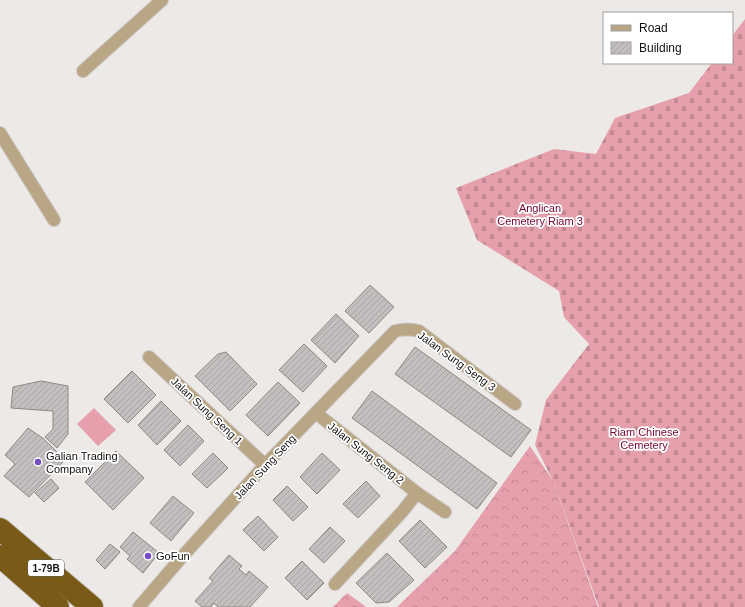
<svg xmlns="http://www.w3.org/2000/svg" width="745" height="607" font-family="Helvetica,sans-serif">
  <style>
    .green { fill: #e5a0ac }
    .forest { fill: url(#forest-crowns) }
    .cemetery { fill: url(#cemetery-stones) }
    .building { fill: url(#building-hatch); stroke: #8d8887 }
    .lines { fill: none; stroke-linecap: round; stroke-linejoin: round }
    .street-casing { stroke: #cac6c4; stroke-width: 14 }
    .highway-casing { stroke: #cac6c4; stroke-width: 24 }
    .street { stroke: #b9a685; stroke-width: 12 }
    .highway { stroke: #795a16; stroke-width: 22 }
    .poi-dot { fill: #764fc8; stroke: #fff; stroke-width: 1.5 }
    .labels { text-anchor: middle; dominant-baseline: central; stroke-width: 3.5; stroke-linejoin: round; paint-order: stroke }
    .shield { fill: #fff; stroke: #585857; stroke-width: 1 }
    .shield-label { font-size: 10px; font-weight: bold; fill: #11100f }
    .park-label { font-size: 11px; fill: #770530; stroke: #fff }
    .street-label { font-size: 11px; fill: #11100f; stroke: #fff }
    .poi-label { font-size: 11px; fill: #11100f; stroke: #fff; text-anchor: start }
  </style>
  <defs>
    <pattern id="forest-crowns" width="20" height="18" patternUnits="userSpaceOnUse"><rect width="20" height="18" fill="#e5a0ac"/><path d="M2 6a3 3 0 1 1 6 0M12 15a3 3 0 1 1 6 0" fill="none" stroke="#c38993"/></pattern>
    <pattern id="cemetery-stones" width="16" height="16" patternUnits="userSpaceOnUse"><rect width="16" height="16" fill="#e5a0ac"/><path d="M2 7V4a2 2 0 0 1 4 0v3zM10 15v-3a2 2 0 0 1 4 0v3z" fill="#c38993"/></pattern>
    <pattern id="building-hatch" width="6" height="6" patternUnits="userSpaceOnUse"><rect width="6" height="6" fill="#c4bfbe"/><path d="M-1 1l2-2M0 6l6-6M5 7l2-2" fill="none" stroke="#a7a3a2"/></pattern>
  </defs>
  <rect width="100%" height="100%" fill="#ede9e6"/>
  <polygon class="green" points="94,408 116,430 98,446 77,424"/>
  <g class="forest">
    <polygon points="530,446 553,481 598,607 397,607 455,551"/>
    <polygon points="347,593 366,607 333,607"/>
  </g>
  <polygon class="cemetery" points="745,19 745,607 599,607 553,481 535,445 546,400 589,344 564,317 559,291 477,240 456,188 554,149 596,154 615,118 689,93 712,63 732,63 732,36"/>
  <g class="building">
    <polygon points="370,285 394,307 369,333 345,311"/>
    <polygon points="336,314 359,336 335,363 311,340"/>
    <polygon points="304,344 327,366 303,392 279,370"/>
    <polygon points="415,347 531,430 511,457 395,374"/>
    <polygon points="226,352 257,384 230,411 195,376 218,354"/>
    <polygon points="132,371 156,395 128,423 104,399"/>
    <polygon points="41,381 68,386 68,434 57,448 45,437 53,429 53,411 11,408 13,387"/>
    <polygon points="278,382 300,403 268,436 246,415"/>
    <polygon points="372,391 497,483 477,509 352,418"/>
    <polygon points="161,401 181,421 157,445 138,425"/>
    <polygon points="188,425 204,441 180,466 164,450"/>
    <polygon points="28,428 44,439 65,460 29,497 4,476 15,464 5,455"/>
    <polygon points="116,451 144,478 113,510 85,482"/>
    <polygon points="213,453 228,468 207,488 192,474"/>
    <polygon points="322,453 340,470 317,494 300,477"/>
    <polygon points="51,479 59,488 44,502 35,493"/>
    <polygon points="366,481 380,496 358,518 343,504"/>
    <polygon points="287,486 308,507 293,521 273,500"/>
    <polygon points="173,496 194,513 171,541 150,523"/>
    <polygon points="258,516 278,537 264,551 243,530"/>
    <polygon points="420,520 447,547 425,568 399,541"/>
    <polygon points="330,527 345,541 324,563 309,549"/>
    <polygon points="133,532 159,553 143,573 127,559 130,556 120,547"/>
    <polygon points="110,544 120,552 105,569 96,560"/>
    <polygon points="387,553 414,580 389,602 376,603 356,583"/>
    <polygon points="229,555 242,566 239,569 246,575 249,571 268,587 250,607 218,607 214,603 211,607 202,607 195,601 213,581 209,578"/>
    <polygon points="302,561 324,583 307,600 285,578"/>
  </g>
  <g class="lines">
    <defs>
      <g id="street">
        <polyline points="83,71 162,0"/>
        <polyline points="0,133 54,220"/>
        <polyline points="149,357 265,465"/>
        <polyline points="316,413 417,493 445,512"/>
        <polyline points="335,584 402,512 417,493"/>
        <path d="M139,607L181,558L265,465L395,331C404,329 411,329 419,331L515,404"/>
      </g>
      <g id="highway">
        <polyline points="0,529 92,607"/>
        <polyline points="0,556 58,607"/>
      </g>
    </defs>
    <use href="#street" class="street-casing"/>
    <use href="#highway" class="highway-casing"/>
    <use href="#street" class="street"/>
    <use href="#highway" class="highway"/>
  </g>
  <g class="poi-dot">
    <circle cx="38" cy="462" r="4"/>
    <circle cx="148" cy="556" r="4"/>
  </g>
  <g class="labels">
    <rect class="shield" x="28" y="560" width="36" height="16" rx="3"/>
    <g class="shield-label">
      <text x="46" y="568">1-79B</text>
    </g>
    <g class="park-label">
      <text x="540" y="208">Anglican<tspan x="540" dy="13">Cemetery Riam 3</tspan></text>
      <text x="644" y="432">Riam Chinese<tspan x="644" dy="13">Cemetery</tspan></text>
    </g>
    <g class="street-label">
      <text transform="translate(457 361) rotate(36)">Jalan Sung Seng 3</text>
      <text transform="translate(207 411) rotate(43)">Jalan Sung Seng 1</text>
      <text transform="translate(366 453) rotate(38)">Jalan Sung Seng 2</text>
      <text transform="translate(265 467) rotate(-47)">Jalan Sung Seng</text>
    </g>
    <g class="poi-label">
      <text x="46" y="456">Galian Trading<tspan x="46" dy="13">Company</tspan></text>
      <text x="156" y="556">GoFun</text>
    </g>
  </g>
  <rect x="603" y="12" width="130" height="52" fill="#ffffff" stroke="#a09f9f"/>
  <rect x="611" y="25" width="20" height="6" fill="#b9a685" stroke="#a09f9f"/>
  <text x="639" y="32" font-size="12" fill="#11100f">Road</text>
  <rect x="611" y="42" width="20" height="12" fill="url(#building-hatch)" stroke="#a09f9f"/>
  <text x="639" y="52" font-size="12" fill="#11100f">Building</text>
</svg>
